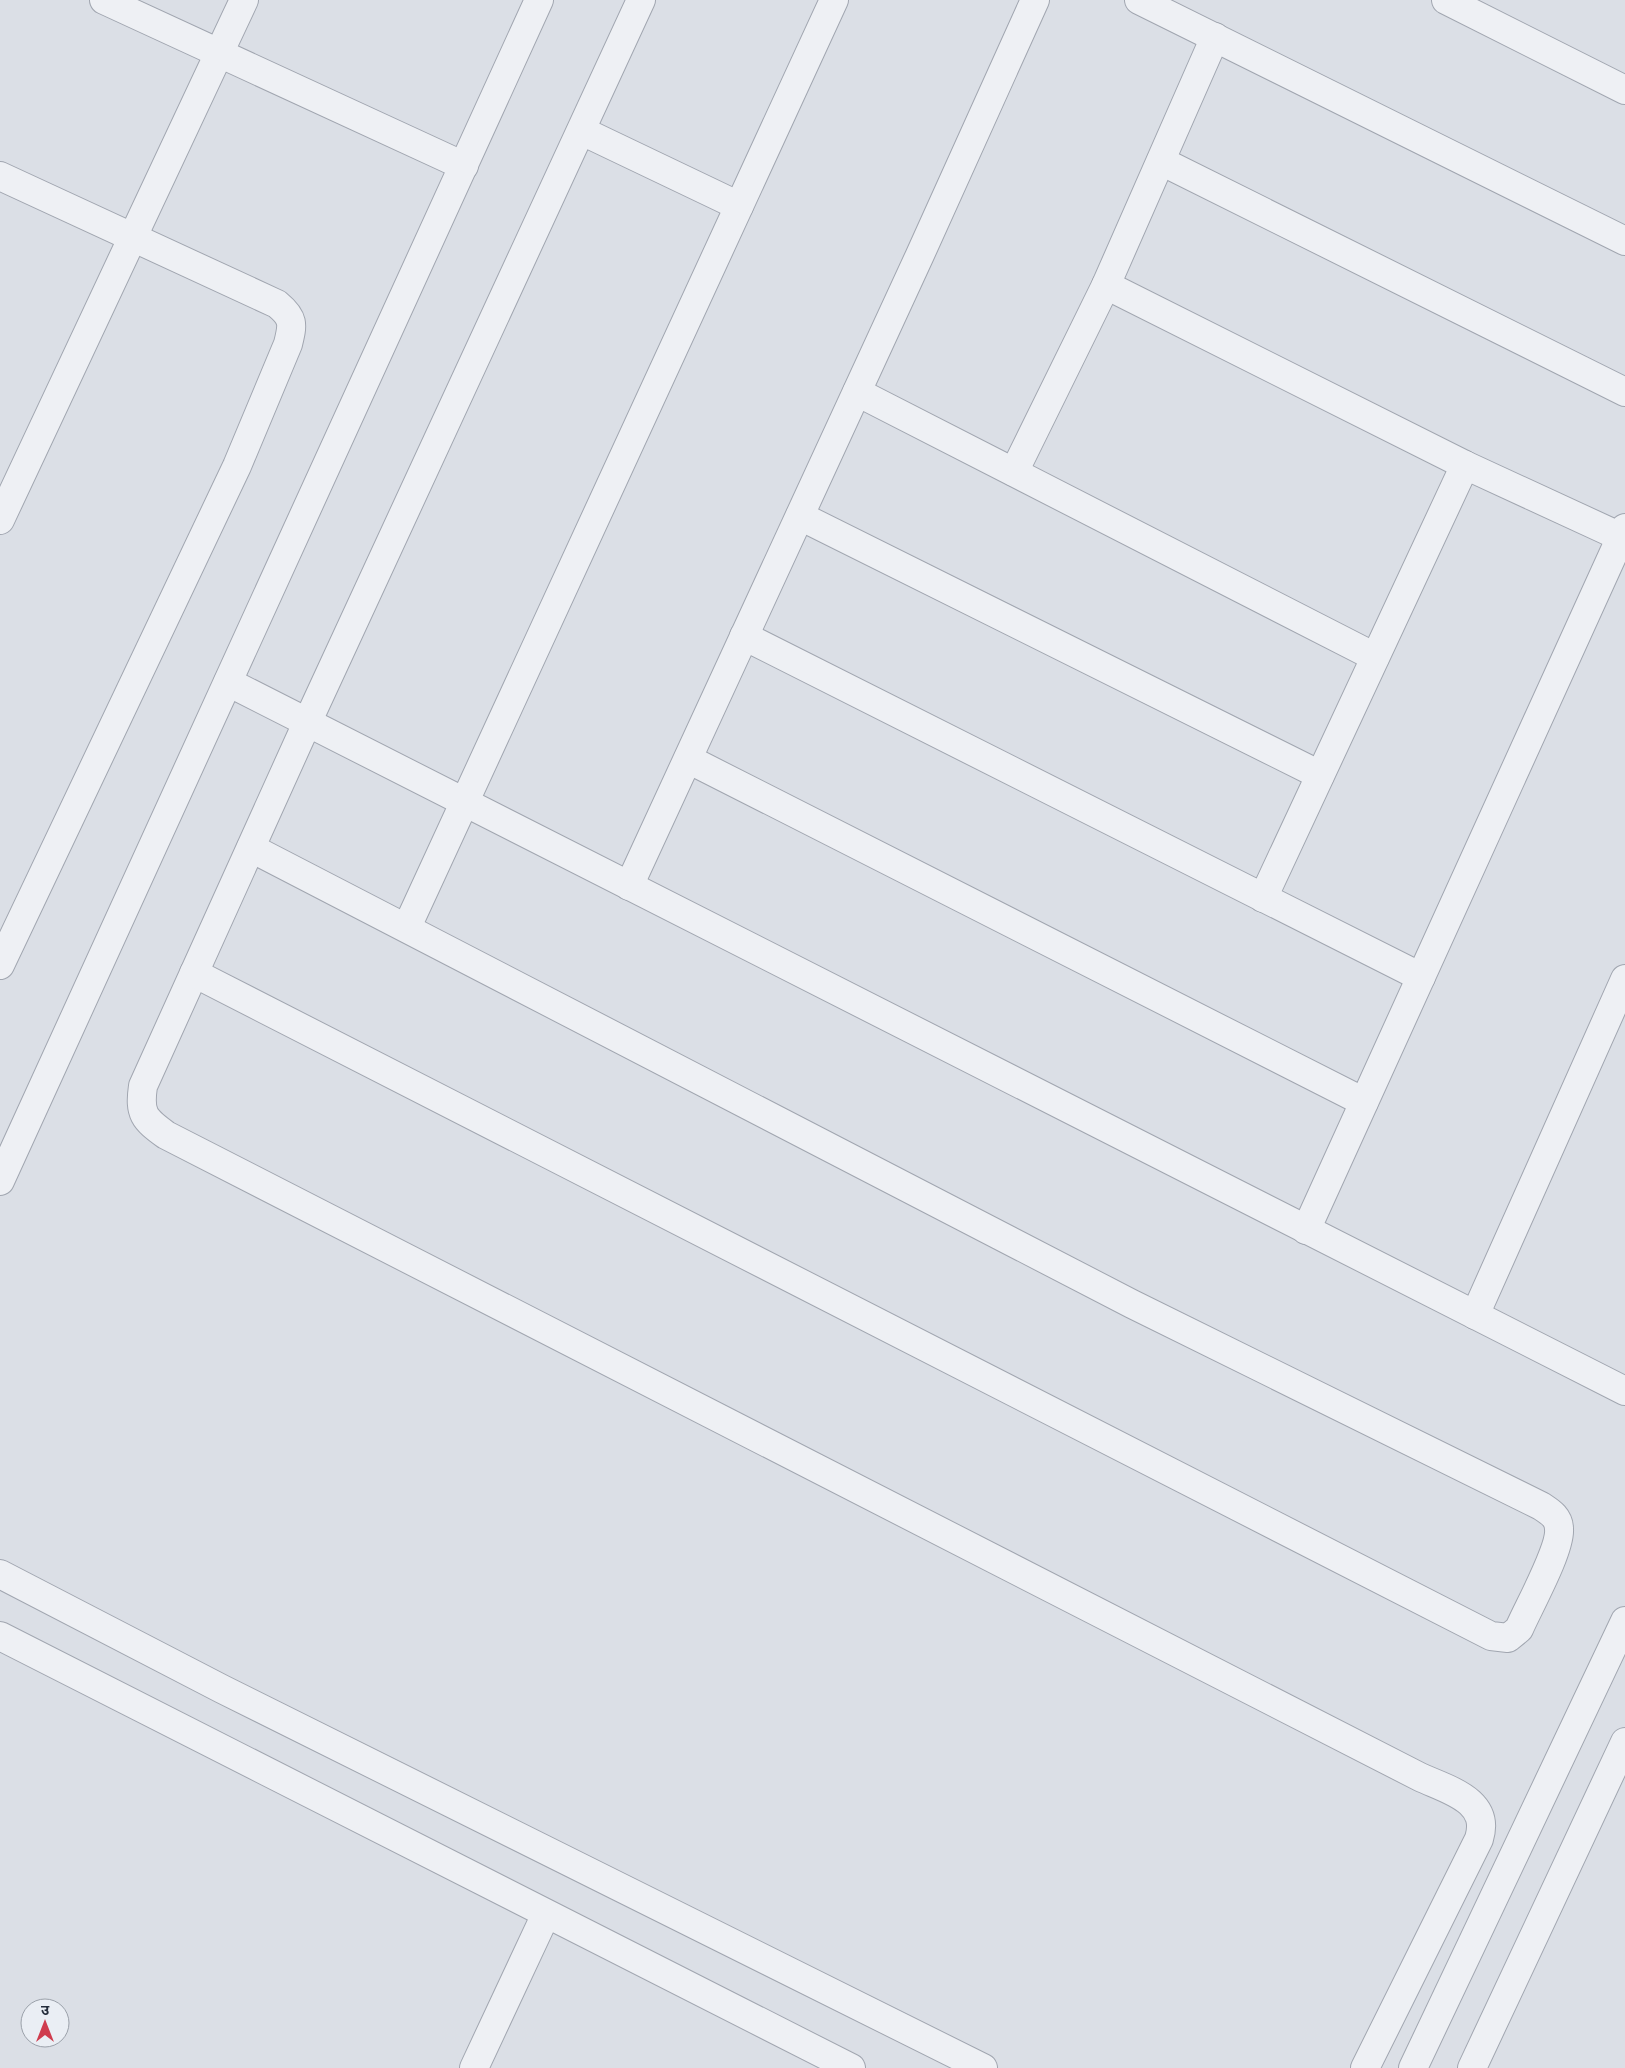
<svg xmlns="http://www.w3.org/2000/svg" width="1625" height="2068" font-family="Overpass,'Noto Sans Devanagari',sans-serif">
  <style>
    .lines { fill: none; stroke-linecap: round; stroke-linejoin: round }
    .minor-casing { stroke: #a1a6b0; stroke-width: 30 }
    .tertiary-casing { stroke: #a1a6b0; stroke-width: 30 }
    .minor { stroke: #eef0f4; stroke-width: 28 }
    .tertiary { stroke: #eef0f4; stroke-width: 28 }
  </style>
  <rect width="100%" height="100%" fill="#dbdfe6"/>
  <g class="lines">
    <defs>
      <g id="minor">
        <polyline points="104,0 464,166"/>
        <path d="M641,0L307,723L143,1086C139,1114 144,1119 166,1135L1420,1777C1448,1790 1491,1800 1479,1839L1365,2068"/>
        <polyline points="1139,0 1625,241"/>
        <polyline points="1446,0 1625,90"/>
        <polyline points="582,131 739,206"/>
        <polyline points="1161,161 1625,392"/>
        <path d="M0,176L277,304C294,318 293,324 288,344L237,466L0,965"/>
        <polyline points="1106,285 1465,465 1621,537"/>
        <polyline points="857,392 1375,657"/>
        <polyline points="1014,472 1106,285 1215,37"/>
        <polyline points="800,516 1320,775"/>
        <polyline points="0,520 244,0"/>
        <polyline points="744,636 1421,977"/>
        <polyline points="228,682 1625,1391"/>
        <polyline points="688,759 1364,1102"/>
        <polyline points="629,886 919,257 1035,0"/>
        <polyline points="1263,898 1465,465"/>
        <polyline points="407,927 834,0"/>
        <path d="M194,973L1491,1636L1508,1638L1519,1629C1528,1608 1561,1549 1559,1529C1559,1517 1550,1512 1541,1506L1132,1304L251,848"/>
        <polyline points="0,1181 539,0"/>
        <polyline points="1306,1230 1625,528"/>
        <polyline points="1475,1315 1625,979"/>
        <polyline points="0,1574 222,1689 983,2068"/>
        <polyline points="0,1636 851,2068"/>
        <polyline points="474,2068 546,1914"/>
      </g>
      <g id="tertiary">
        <polyline points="1413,2068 1625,1621"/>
        <polyline points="1472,2068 1625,1742"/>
      </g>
    </defs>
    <use href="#minor" class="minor-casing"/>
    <use href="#tertiary" class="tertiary-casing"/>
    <use href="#minor" class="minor"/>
    <use href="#tertiary" class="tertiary"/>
  </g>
  <g transform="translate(45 2023)"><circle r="24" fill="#eaeef4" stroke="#9ba1aa"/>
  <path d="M0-4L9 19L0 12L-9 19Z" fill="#cf3c4e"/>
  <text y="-8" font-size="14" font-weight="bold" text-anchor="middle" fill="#252d3c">उ</text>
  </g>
</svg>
